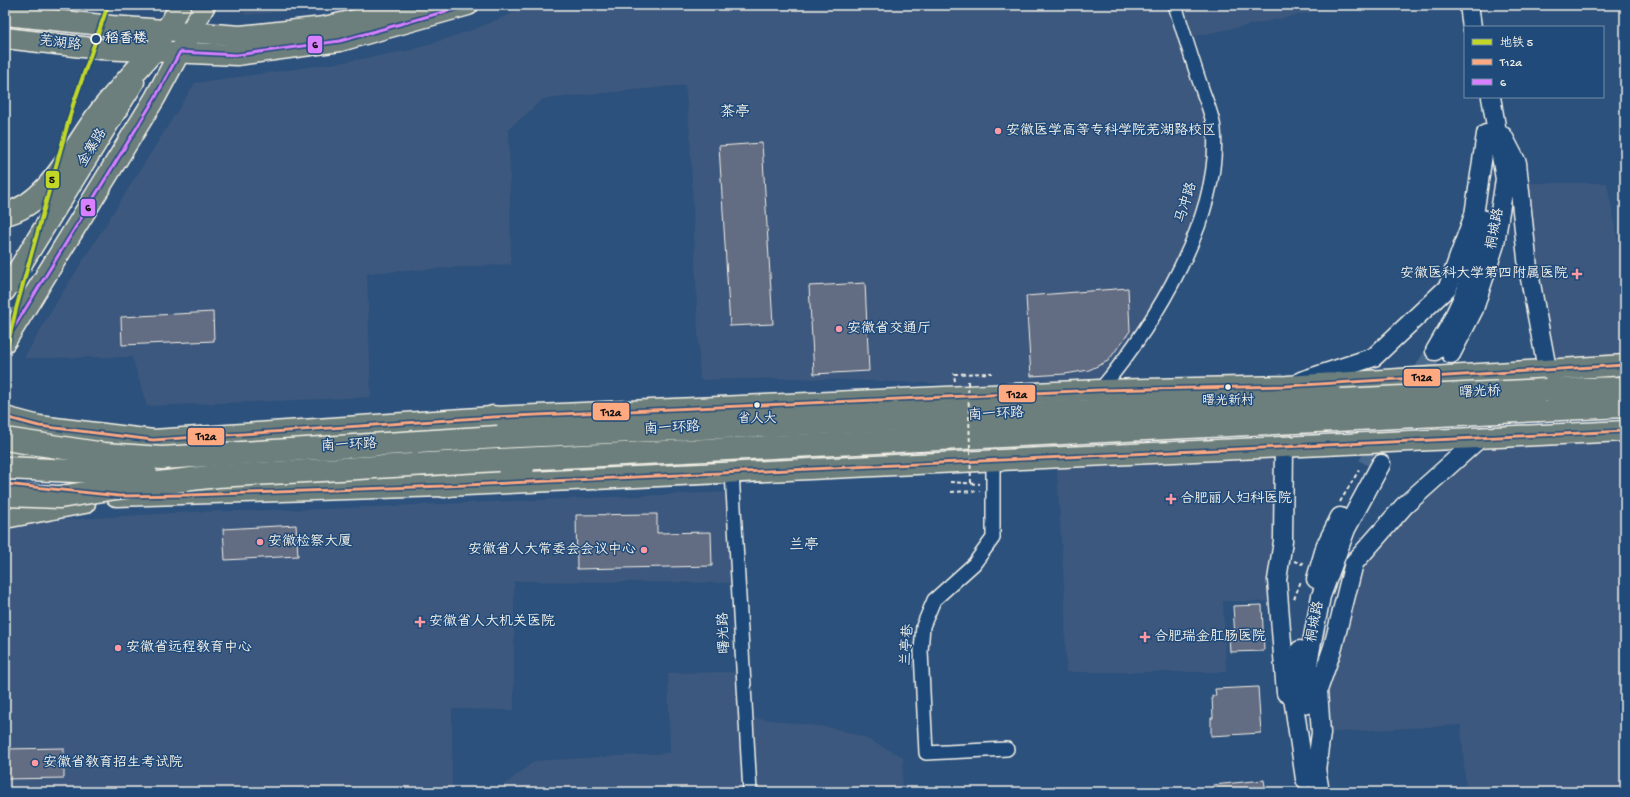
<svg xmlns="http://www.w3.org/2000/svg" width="1630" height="797" font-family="'Gochi Hand','LXGW WenKai TC',sans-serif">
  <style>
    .built { fill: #3c597e }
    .building { fill: #626c82; stroke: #f4f1e8 }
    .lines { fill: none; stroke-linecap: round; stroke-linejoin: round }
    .secondary-tunnel { stroke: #4a698c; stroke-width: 18; stroke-dasharray: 18 9; stroke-linecap: butt }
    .street-casing { stroke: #f4f1e8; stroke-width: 16 }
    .secondary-casing { stroke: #f4f1e8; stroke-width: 21 }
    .primary-casing { stroke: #f4f1e8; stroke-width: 23 }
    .highway-casing { stroke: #f4f1e8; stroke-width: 25 }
    .path { stroke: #f4f1e8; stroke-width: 2; stroke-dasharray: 4 3; stroke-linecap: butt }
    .street { stroke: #1f4a7a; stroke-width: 13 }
    .secondary { stroke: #1f4a7a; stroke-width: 18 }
    .primary { stroke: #6c7f7c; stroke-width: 20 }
    .highway { stroke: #6c7f7c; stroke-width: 22 }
    .highway-bridge-casing { stroke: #f4f1e8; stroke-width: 25; stroke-linecap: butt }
    .path-bridge { stroke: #f4f1e8; stroke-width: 2; stroke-dasharray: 4 3; stroke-linecap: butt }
    .highway-bridge { stroke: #6c7f7c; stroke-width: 22 }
    .bus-1-casing { stroke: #1f4a7a; stroke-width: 6 }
    .bus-2-casing { stroke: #1f4a7a; stroke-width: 6 }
    .bus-1 { stroke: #ffa980; stroke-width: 3 }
    .bus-2 { stroke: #d880ff; stroke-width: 3 }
    .metro-1-casing { stroke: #1f4a7a; stroke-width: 7 }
    .metro-1 { stroke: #c3d727; stroke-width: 4 }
    .stop-dot { fill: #1f4a7a; stroke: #f4f1e8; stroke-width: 2 }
    .poi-dot { fill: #ff9aa2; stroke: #1f4a7a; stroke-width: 1.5 }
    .bus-dot { fill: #f4f1e8; stroke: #1f4a7a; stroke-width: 1.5 }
    .labels { text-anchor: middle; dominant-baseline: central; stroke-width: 3; stroke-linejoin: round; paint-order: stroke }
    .bus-label { font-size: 13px; fill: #f4f1e8; stroke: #1f4a7a }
    .stop-label { font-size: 14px; font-weight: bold; fill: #f4f1e8; stroke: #1f4a7a; text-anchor: start }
    .street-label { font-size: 14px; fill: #f4f1e8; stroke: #1f4a7a }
    .poi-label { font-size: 14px; fill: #f4f1e8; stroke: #1f4a7a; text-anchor: start }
    .neighbourhood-label { font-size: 15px; fill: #f4f1e8; stroke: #1f4a7a }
    .line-badge { stroke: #1f4a7a; stroke-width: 1.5 }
    .pale-badge-label { font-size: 11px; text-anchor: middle; font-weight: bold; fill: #111 }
  </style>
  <rect width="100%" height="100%" fill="#2c517c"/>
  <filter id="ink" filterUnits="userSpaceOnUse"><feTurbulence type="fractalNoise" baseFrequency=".025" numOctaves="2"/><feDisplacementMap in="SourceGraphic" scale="8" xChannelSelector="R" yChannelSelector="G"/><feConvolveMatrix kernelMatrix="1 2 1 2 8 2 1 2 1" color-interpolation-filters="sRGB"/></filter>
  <g filter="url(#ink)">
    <g class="built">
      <polygon points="239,5 352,5 245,15"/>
      <polygon points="532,5 1346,5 1186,38 1214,128 1215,166 1174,282 1100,390 796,378 700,380 690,133 685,85 543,99 509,129 511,264 367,273 371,397 147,406 132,357 24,358 55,305 195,83 344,62 412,50 475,29"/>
      <polygon points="1519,183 1607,183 1625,280 1625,365 1547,369"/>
      <polygon points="1625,431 1625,792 1466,792 1461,725 1321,733 1333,647 1354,563 1481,437"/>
      <polygon points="1284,446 1278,602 1223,601 1226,672 1066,672 1065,600 1056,457"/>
      <polygon points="732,492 738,583 514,581 514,710 452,709 452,792 5,792 5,527 14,523 190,512 323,509"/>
      <polygon points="743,672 746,717 834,728 863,737 903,757 902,792 495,792 535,761 670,753 668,673"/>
    </g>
    <g class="building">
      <polygon points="762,143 773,324 730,326 719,146"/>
      <polygon points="865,283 869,371 814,374 809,286"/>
      <polygon points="1128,288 1130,331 1108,361 1089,370 1065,374 1031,376 1026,296"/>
      <polygon points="213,312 214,341 122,345 121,317"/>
      <polygon points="657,514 657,533 711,532 712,566 577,569 576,515"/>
      <polygon points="296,525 298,556 225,560 223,529"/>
      <polygon points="1262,605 1264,651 1230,652 1229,637 1235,637 1233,606"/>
      <polygon points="1258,687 1261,733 1211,736 1211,718 1213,718 1212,696 1216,696 1215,689"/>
      <polygon points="64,748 64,778 5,779 5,749"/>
      <polygon points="1264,780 1266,792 1214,792 1213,785"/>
    </g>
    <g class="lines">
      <polyline class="secondary-tunnel" points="1367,465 1435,351"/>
      <defs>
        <g id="street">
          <path d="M1100,390C1154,325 1222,216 1214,129C1213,117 1207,103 1203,92C1193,63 1184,34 1175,5"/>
          <polyline points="993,460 993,538 974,564 934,600 923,626 921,651 926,753 1007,749"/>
          <polyline points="732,472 750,792"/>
        </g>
        <g id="secondary">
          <polyline points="1469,5 1472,27"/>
          <polyline points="1503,136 1517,163 1528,268 1547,369"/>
          <polyline points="1435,351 1449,327 1466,291 1482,219"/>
          <polyline points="1451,354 1474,309 1495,244 1505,179 1491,97"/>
          <polyline points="1301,381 1374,357 1448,287 1474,215 1486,134"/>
          <polyline points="1284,446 1283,541 1277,580 1286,693"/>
          <polyline points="1316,579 1326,545 1340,517"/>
          <polyline points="1300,650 1292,691 1305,779"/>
          <polyline points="1308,704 1308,663 1321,596 1346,529 1381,464"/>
          <polyline points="1314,757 1320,792"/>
          <polyline points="1316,770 1321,733 1318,690 1333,647 1354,563 1404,506 1481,437"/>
        </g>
        <g id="primary">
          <polyline points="5,15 112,26 240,36 324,27 417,6"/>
          <polyline points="5,38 100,49 237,55 340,41 468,5"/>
          <polyline points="159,41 181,5"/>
          <polyline points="5,291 134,82"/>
          <polyline points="5,342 155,98 205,5"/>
          <polyline points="5,417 39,426 153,440 493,417 1100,390 1287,386 1625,365"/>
          <polyline points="116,496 444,486 1625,431"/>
          <polyline points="5,518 85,503"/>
        </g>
        <g id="highway">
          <path d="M5,214C50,204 74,145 101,111C117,91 136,71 153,51"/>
          <polyline points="1546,390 1625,388"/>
          <polyline points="1539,410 1625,406"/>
          <polyline points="493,417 545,425"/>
          <polyline points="498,437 1341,400"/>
          <polyline points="5,452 51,453"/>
          <polyline points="498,460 1336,420"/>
          <polyline points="444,486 523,468"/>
          <polyline points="5,507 39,501"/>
        </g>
      </defs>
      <use href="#street" class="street-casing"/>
      <use href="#secondary" class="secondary-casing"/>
      <use href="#primary" class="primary-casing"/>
      <use href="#highway" class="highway-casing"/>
      <g class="path">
        <polyline points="955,381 954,374 992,373"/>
        <polyline points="950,482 980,484"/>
        <polyline points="951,492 980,491"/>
        <polyline points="1340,502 1359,470"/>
        <polyline points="1294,561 1302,564 1305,560"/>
        <polyline points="1294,599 1301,581"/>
      </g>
      <use href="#street" class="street"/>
      <use href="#secondary" class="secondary"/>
      <use href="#primary" class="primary"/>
      <use href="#highway" class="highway"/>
      <defs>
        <g id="highway-bridge">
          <polyline points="1341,400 1546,390"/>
          <polyline points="1336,420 1539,410"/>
          <polyline points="5,439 104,454 162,458 498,437"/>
          <polyline points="5,468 146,474"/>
          <polyline points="5,495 60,497 116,488 217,476 498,460"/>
        </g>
      </defs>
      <use href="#highway-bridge" class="highway-bridge-casing"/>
      <polyline class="path-bridge" points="968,381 971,483"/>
      <use href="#highway-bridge" class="highway-bridge"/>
      <defs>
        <g id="bus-1">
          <polyline points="5,417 39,426 153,440 493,417 1100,390 1287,386 1625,365"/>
          <polyline points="5,484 119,496 190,495 444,486 1625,431"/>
        </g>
        <polyline id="bus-2" points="5,342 155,98 180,52 237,55 340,41 468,5"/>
      </defs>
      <use href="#bus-1" class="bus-1-casing"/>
      <use href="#bus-2" class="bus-2-casing"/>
      <use href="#bus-1" class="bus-1"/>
      <use href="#bus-2" class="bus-2"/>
      <defs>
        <polyline id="metro-1" points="5,356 16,309 73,105 108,5"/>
      </defs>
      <use href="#metro-1" class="metro-1-casing"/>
      <use href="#metro-1" class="metro-1"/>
    </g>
  </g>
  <circle class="stop-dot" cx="96" cy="39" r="5"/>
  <g class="poi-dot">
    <circle cx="998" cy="131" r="4"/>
    <path d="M1575 268h4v4h4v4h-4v4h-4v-4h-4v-4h4z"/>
    <circle cx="839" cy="329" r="4"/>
    <path d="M1169 493h4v4h4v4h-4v4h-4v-4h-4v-4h4z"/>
    <circle cx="260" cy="542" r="4"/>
    <circle cx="644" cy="550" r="4"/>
    <path d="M418 616h4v4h4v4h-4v4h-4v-4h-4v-4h4z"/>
    <path d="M1143 631h4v4h4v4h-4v4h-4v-4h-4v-4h4z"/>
    <circle cx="118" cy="648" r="4"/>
    <circle cx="35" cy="763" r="4"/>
  </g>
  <g class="bus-dot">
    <circle cx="1228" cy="387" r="3.5"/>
    <circle cx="757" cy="405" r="3.5"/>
  </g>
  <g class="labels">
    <g class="bus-label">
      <text x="1228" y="401">曙光新村</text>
      <text x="757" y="419">省人大</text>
    </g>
    <g class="stop-label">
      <text x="105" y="39">稻香楼</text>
    </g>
    <g class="street-label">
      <text transform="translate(60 44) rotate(7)">芜湖路</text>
      <text transform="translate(93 148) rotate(-58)">金寨路</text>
      <text transform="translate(1187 203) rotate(-73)">马冲路</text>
      <text transform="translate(1496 229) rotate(-79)">桐城路</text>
      <text transform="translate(1480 393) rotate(-3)">曙光桥</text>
      <text transform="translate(996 415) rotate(-3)">南一环路</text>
      <text transform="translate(672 429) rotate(-3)">南一环路</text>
      <text transform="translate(349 446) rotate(-3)">南一环路</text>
      <text transform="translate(1316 622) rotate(-79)">桐城路</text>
      <text transform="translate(725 633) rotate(-93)">曙光路</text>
      <text transform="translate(908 645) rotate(-86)">兰亭巷</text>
    </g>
    <g class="poi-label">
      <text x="1006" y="131">安徽医学高等专科学院芜湖路校区</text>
      <text x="1568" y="274" text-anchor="end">安徽医科大学第四附属医院</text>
      <text x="847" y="329">安徽省交通厅</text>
      <text x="1180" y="499">合肥丽人妇科医院</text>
      <text x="268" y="542">安徽检察大厦</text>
      <text x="636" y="550" text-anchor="end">安徽省人大常委会会议中心</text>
      <text x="429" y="622">安徽省人大机关医院</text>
      <text x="1154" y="637">合肥瑞金肛肠医院</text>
      <text x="126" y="648">安徽省远程教育中心</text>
      <text x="43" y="763">安徽省教育招生考试院</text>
    </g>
    <g class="neighbourhood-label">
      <text x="735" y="113">茶亭</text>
      <text x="804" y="546">兰亭</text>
    </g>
  </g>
  <g class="line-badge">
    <rect x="307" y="35" width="16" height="19" rx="4" fill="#d880ff"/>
    <rect x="45" y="170" width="15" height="19" rx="4" fill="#c3d727"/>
    <rect x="80" y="198" width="16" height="19" rx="4" fill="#d880ff"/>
    <rect x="1403" y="368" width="38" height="19" rx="4" fill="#ffa980"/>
    <rect x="998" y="384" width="38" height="19" rx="4" fill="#ffa980"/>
    <rect x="592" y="402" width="38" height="19" rx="4" fill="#ffa980"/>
    <rect x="187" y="427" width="38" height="19" rx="4" fill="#ffa980"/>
  </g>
  <g class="pale-badge-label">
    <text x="315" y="48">6</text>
    <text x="52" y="183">5</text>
    <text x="88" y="211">6</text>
    <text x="1422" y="381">T12a</text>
    <text x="1017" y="398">T12a</text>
    <text x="611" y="416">T12a</text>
    <text x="206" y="440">T12a</text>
  </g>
  <rect width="1630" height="797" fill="none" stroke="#1f4a7a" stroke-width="20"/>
  <rect x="10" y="10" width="1610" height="777" fill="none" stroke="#f4f1e8" stroke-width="1.5" filter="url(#ink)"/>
  <rect x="1464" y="26" width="140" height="72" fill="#1f4a7a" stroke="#748da6"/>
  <rect x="1472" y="39" width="20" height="6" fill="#c3d727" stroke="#748da6"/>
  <text x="1500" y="46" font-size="12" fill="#f4f1e8">地铁 5</text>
  <rect x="1472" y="59" width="20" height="6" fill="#ffa980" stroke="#748da6"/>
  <text x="1500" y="66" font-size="12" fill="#f4f1e8">T12a</text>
  <rect x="1472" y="79" width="20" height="6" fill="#d880ff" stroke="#748da6"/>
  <text x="1500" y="86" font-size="12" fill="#f4f1e8">6</text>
</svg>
